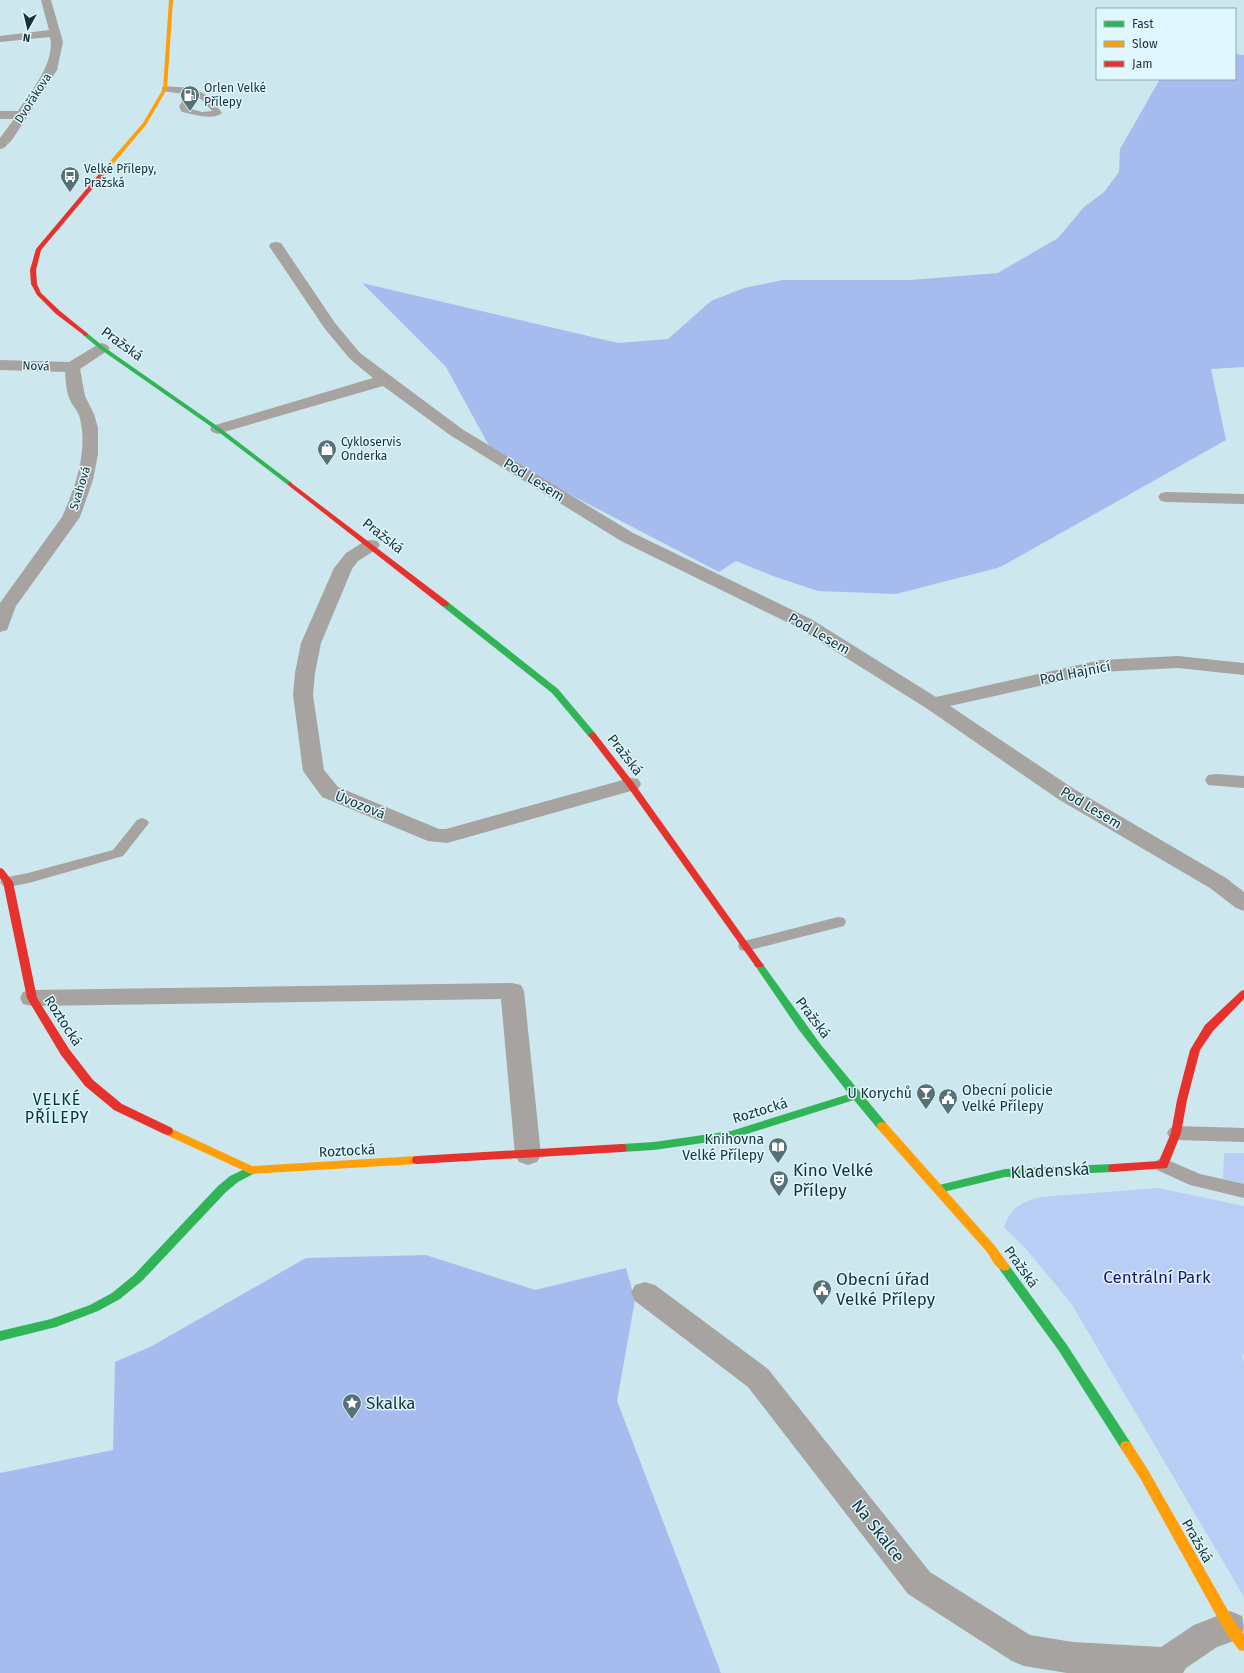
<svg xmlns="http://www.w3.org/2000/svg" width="1244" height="1673" font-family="'Fira Sans',sans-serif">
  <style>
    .green { fill: #bacef5 }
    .forest { fill: #a7bcee }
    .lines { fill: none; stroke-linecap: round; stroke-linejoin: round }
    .lane { fill: #a6a3a1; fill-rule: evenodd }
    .street { fill: #a6a3a1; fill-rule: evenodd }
    .fast { fill: #30b455; fill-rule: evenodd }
    .slow { fill: #ff9f0a; fill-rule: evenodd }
    .jam { fill: #e5322d; fill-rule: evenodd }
    .labels { text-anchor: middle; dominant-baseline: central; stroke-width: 3; stroke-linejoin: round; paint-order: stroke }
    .far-poi-label { font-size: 12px; fill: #183137; stroke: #dff7fd; text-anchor: start }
    .far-street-label { font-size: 12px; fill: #183137; stroke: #dff7fd }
    .street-label { font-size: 14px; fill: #183137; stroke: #dff7fd }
    .poi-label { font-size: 14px; fill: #183137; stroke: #dff7fd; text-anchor: end }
    .quarter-label { font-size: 16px; letter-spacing: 1px; fill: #02353f; stroke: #dff7fd }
    .near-poi-label { font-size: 17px; fill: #183137; stroke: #dff7fd; text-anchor: start }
    .near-street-label { font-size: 17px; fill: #183137; stroke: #dff7fd }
    .near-park-label { font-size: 17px; fill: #1c1276; stroke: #dff7fd }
  </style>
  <rect width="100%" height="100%" fill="#cce7ed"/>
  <g class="green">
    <polygon points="1224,1153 1244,1153 1244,1184 1223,1179"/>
    <path d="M1158,1188L1244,1206V1354L1242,1355L1244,1363V1597L1071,1303L1026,1249L1004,1227C1012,1206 1020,1203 1041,1197Z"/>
  </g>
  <g class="forest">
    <polygon points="1235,54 1244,55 1244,367 1211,369 1226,440 1006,564 997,568 896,594 818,591 776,577 736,561 719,572 494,455 446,367 362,283 618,343 668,339 711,301 744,288 783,280 910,280 998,273 1058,238 1084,207 1104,192 1119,172 1120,149 1160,79 1235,79"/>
    <polygon points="426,1255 535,1290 626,1268 635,1300 617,1401 721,1673 0,1673 0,1473 113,1450 115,1362 152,1346 306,1258"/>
  </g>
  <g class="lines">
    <g class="lane">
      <path d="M162,87C167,86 173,87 178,87C201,88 209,95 222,113C212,121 193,114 182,112L179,107L185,95L184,94L162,91ZM192,94L202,100L212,111L202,112L188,108L187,107L193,95Z"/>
      <polygon points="142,818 147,820 149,823 123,856 29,883 8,887 3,886 0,882 3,878 28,873 113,850 137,820"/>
      <polygon points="838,917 844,918 846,922 844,926 746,951 740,950 738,946 740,942"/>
      <polygon points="1176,1126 1244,1128 1244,1142 1176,1140 1170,1138 1167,1133 1170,1128"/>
      <polygon points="1163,1158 1200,1174 1244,1184 1244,1198 1190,1185 1157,1170 1154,1165 1157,1160"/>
    </g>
    <g class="street">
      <path d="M41,0H51L63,42L57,70L12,140L4,148L0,149V138L14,119H0V111H18C31,92 56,61 50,37L0,42V36L49,30Z"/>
      <polygon points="276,242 281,243 335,323 360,353 462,429 633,533 811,619 936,697 1101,660 1178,656 1244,663 1244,675 1178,668 1101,672 950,706 1074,789 1226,878 1244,892 1244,911 1236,908 1210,888 1058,799 926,708 797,627 621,541 450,435 383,386 224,432 218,434 212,432 210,429 212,426 373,378 350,359 325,329 269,246 271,243"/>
      <path d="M102,343L107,345L110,348L107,351L80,369L85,396L94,414L98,428V454L93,480L80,517L16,606L7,630L0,632V603L62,517C76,486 89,448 79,415C77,410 73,406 71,402C66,393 66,382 65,372L0,370V360L69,362L97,345Z"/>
      <polygon points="1167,492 1244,494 1244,504 1167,502 1161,501 1158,497 1161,493"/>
      <polygon points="371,540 377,541 380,545 377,549 358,561 352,569 321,643 315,673 313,695 324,770 338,787 439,829 446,829 630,778 638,779 641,784 638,789 447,843 428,841 322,797 303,771 293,695 295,673 301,643 334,568 346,553 365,541"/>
      <polygon points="1216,774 1244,776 1244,788 1208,785 1205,780 1208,775"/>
      <polygon points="512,983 521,985 524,991 541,1155 537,1162 528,1165 519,1162 515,1155 501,999 32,1006 23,1004 20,998 23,992 32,990"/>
      <path d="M645,1282L655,1285L768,1369L930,1572L1030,1635L1073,1642L1161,1647L1194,1625L1230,1611L1242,1616C1244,1623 1244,1631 1242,1638L1217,1647L1186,1668L1183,1673H1067L1024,1666L1012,1661L908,1594L748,1387L635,1301L631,1293L635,1285Z"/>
    </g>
    <g class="fast">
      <polygon points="83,333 87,333 104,347 220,428 292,483 292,485 288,485 216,430 100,349 83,335"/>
      <polygon points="442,602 448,602 558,689 595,733 596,735 595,737 589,737 552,693 442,606 441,604"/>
      <polygon points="759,962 762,963 821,1045 886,1123 887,1126 886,1129 882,1130 878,1129 854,1100 731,1139 654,1150 622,1152 618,1151 617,1148 618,1145 622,1144 654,1142 731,1131 849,1094 799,1030 756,967 754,965 756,963"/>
      <polygon points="1113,1164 1117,1165 1118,1168 1117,1171 1113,1172 1005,1177 939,1193 935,1192 934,1189 935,1186 939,1185 1005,1169"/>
      <polygon points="251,1166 255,1167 256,1170 255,1173 238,1182 226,1192 142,1281 120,1299 98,1311 56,1327 0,1341 0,1331 51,1319 90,1305 112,1293 134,1275 218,1186 230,1176"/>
      <polygon points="1004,1262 1008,1264 1067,1345 1130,1442 1132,1446 1130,1450 1126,1451 1122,1450 1059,1351 1000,1270 998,1267 1000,1264"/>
    </g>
    <g class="slow">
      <polygon points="169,0 173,0 167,89 146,125 103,176 99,176 99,174 143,123 163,89"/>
      <path d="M882,1122L886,1123L995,1246L1008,1264L1010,1267L1008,1270C998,1274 992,1259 987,1252L878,1129L877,1126L878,1123Z"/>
      <polygon points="168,1127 252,1166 417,1156 421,1157 422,1160 421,1163 417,1164 251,1174 164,1134 163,1131 164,1128"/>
      <polygon points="1126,1441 1130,1442 1148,1470 1235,1623 1244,1634 1244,1651 1239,1650 1225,1631 1140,1478 1122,1450 1120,1446 1122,1442"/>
    </g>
    <g class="jam">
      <polygon points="99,174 104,175 41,250 36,270 37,284 41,293 60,311 87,333 88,334 85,336 56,314 37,295 31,284 30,270 36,249"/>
      <polygon points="290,482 448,602 449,604 448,606 442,606 288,485 288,483"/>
      <polygon points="592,732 595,733 633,782 762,963 764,965 762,967 756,967 627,786 588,735"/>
      <polygon points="0,868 3,869 13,882 37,998 69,1049 93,1080 122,1104 172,1128 173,1131 172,1134 168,1135 164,1134 114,1110 85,1086 61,1055 27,998 3,882 0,878"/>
      <polygon points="1244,990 1244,999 1213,1031 1200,1050 1187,1100 1181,1133 1167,1168 1113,1172 1109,1171 1108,1168 1109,1165 1113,1164 1159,1161 1171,1133 1177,1100 1190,1050 1205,1025 1241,991"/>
      <polygon points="622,1144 626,1145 627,1148 626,1151 622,1152 417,1164 413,1163 412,1160 413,1157 417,1156"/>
    </g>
  </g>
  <defs>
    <symbol id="fuel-pin" viewBox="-11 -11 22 30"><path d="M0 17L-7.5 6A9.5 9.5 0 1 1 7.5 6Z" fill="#577177" stroke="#dff7fd"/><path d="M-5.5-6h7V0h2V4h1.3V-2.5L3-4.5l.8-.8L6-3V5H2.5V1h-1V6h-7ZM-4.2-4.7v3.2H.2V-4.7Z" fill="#fff"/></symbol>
    <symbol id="bus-pin" viewBox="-11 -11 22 30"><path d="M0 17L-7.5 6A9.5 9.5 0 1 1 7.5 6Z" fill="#577177" stroke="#dff7fd"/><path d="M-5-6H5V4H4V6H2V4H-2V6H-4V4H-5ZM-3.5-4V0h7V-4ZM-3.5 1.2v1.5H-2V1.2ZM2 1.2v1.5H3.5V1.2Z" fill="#fff"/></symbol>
    <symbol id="shop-pin" viewBox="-11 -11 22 30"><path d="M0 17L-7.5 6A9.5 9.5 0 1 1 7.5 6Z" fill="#577177" stroke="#dff7fd"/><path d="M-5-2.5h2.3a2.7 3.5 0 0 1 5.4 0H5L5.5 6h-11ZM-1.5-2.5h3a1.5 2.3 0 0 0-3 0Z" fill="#fff"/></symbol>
    <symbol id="bar-pin" viewBox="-11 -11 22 30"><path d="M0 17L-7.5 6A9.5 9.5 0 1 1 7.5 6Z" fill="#577177" stroke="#dff7fd"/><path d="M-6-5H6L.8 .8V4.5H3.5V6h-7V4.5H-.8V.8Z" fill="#fff"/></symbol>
    <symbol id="civic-pin" viewBox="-11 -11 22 30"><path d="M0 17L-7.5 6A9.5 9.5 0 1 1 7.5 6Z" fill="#577177" stroke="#dff7fd"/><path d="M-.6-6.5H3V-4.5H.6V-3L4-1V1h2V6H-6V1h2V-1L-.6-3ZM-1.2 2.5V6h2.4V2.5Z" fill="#fff"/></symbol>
    <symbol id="library-pin" viewBox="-11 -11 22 30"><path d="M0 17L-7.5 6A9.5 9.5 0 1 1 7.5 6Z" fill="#577177" stroke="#dff7fd"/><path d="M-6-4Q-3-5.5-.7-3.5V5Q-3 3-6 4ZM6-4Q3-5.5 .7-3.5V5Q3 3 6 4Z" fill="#fff"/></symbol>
    <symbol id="theatre-pin" viewBox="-11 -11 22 30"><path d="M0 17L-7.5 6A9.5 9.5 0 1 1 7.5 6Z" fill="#577177" stroke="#dff7fd"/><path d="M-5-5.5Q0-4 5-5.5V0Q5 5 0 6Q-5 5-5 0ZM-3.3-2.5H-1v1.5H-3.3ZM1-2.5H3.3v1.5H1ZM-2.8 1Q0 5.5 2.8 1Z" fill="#fff"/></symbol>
    <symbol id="sight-pin" viewBox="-11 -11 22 30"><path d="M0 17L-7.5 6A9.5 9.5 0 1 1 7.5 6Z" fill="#577177" stroke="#dff7fd"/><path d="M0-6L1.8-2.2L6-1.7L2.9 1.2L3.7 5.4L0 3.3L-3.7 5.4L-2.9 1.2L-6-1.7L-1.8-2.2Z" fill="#fff"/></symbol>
  </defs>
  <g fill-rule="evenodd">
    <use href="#fuel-pin" x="179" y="84" width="22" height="30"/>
    <use href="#bus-pin" x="59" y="165" width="22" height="30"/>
    <use href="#shop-pin" x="316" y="438" width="22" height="30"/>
    <use href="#bar-pin" x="915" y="1082" width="22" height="30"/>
    <use href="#civic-pin" x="937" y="1087" width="22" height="30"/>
    <use href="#library-pin" x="767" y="1136" width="22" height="30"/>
    <use href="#theatre-pin" x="768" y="1169" width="22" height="30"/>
    <use href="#civic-pin" x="811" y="1278" width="22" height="30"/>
    <use href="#sight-pin" x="341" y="1392" width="22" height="30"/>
  </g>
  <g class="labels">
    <g class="far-poi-label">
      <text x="204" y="88">Orlen Velké<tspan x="204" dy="14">Přílepy</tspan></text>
      <text x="84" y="169">Velké Přílepy,<tspan x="84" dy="14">Pražská</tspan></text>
      <text x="341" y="442">Cykloservis<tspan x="341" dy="14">Onderka</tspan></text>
    </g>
    <g class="far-street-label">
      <text transform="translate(33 98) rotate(-57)">Dvořákova</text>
      <text transform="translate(36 366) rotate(2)">Nová</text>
      <text transform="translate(80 488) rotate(-73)">Svahová</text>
    </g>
    <g class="street-label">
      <text transform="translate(122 344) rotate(36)">Pražská</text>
      <text transform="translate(534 480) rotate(32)">Pod Lesem</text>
      <text transform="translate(383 536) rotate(38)">Pražská</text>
      <text transform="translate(819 634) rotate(30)">Pod Lesem</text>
      <text transform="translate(1075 673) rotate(-11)">Pod Hajnicí</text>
      <text transform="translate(625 755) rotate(52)">Pražská</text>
      <text transform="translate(360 805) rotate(22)">Úvozová</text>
      <text transform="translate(1091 808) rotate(31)">Pod Lesem</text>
      <text transform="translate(813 1018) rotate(53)">Pražská</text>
      <text transform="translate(63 1021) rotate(57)">Roztocká</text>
      <text transform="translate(760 1111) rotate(-17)">Roztocká</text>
      <text transform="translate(347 1151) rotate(-3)">Roztocká</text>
      <text transform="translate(1021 1267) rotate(54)">Pražská</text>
      <text transform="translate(1197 1541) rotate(61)">Pražská</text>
    </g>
    <g class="poi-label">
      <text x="962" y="1090" text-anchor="start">Obecní policie<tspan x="962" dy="16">Velké Přílepy</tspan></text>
      <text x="912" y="1093">U Korychů</text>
      <text x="764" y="1139">Knihovna<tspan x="764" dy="16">Velké Přílepy</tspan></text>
    </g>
    <g class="quarter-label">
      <text x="57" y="1099">VELKÉ<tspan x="57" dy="18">PŘÍLEPY</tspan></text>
    </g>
    <g class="near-poi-label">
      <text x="793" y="1170">Kino Velké<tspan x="793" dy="20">Přílepy</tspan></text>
      <text x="836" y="1279">Obecní úřad<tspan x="836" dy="20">Velké Přílepy</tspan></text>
      <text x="366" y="1403">Skalka</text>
    </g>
    <g class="near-street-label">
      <text transform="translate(1050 1171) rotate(-3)">Kladenská</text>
      <text transform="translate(878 1531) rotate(52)">Na Skalce</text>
    </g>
    <g class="near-park-label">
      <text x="1157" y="1277">Centrální Park</text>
    </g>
  </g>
  <rect x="1096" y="8" width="140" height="72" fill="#dff7fd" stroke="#8fa8ae"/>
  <rect x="1104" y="21" width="20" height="6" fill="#30b455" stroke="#8fa8ae"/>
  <text x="1132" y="28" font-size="12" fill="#183137">Fast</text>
  <rect x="1104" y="41" width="20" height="6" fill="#ff9f0a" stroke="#8fa8ae"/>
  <text x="1132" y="48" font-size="12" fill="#183137">Slow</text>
  <rect x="1104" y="61" width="20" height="6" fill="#e5322d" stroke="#8fa8ae"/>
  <text x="1132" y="68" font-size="12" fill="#183137">Jam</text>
  <g transform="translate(28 28) rotate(188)" stroke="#dff7fd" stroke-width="3" paint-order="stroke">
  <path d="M0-3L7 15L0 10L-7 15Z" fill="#183137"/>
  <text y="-6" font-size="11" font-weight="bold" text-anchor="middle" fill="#183137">N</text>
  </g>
</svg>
